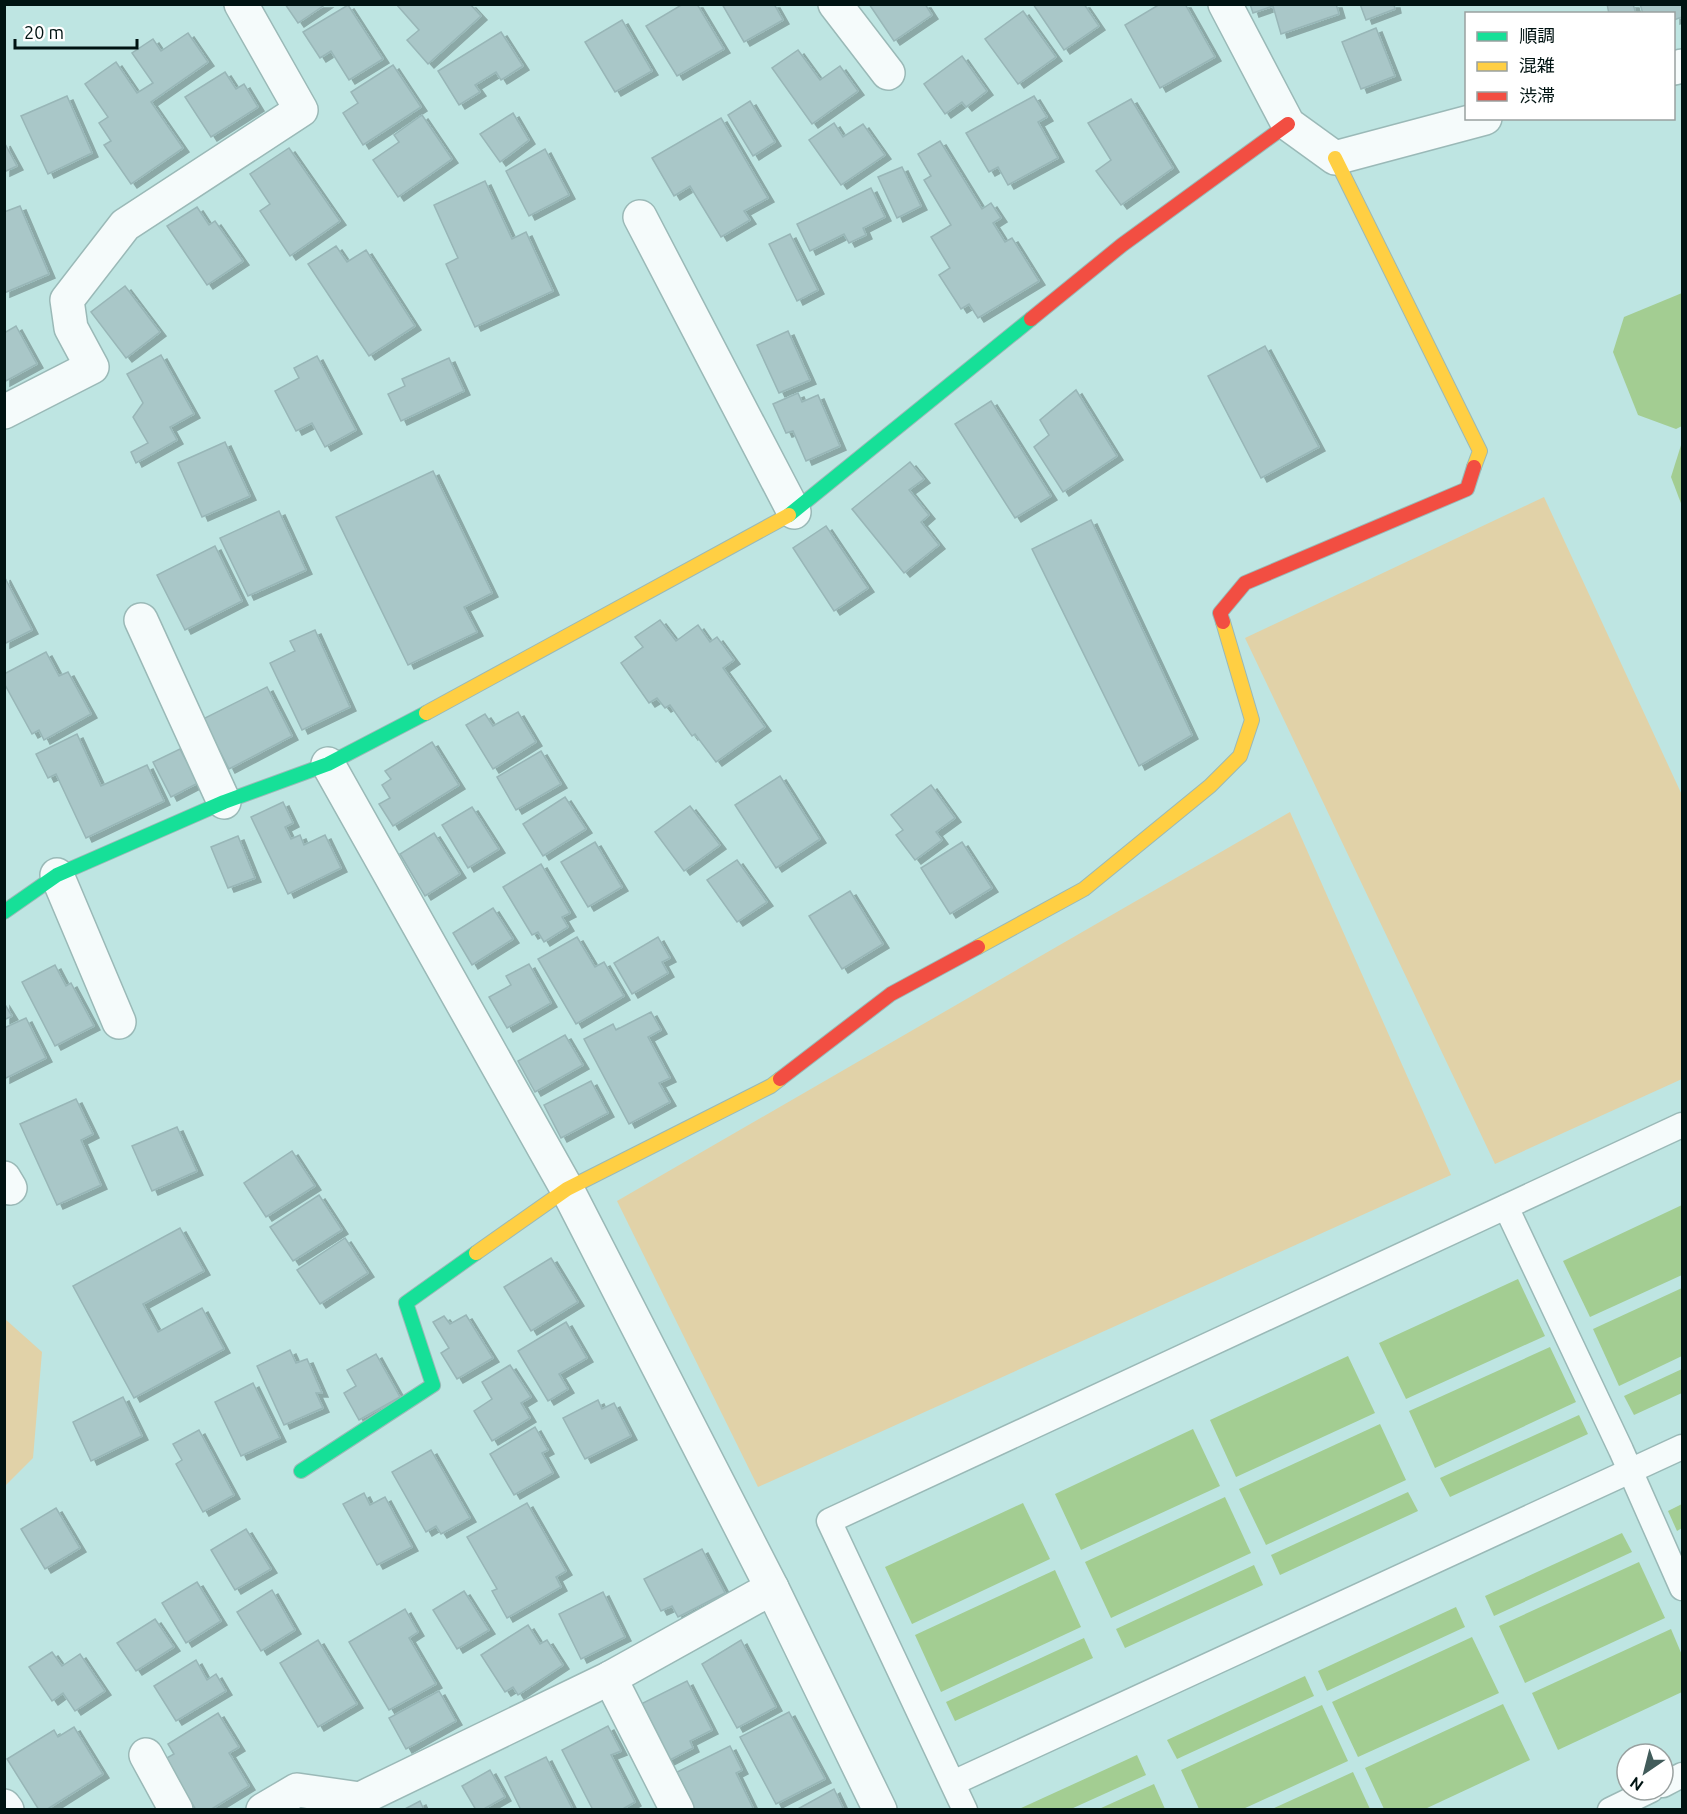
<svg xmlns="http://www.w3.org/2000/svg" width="1687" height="1814" font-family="Ubuntu,'Noto Sans JP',sans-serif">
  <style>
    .green { fill: #e1d2a8 }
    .water { fill: #a3cd92 }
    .building { fill: #a9c7c8; stroke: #98b6b7; stroke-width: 1.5; filter: url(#shadow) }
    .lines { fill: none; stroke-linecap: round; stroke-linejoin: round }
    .lane-casing { stroke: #9ab9b7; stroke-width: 27 }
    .street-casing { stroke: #9ab9b7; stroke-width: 36 }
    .fast-casing { stroke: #9ab9b7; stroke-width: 16 }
    .slow-casing { stroke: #9ab9b7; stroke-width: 16 }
    .jam-casing { stroke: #9ab9b7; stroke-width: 16 }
    .lane { stroke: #f5fbfb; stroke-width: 24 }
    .street { stroke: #f5fbfb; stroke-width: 33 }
    .fast { stroke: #16e098; stroke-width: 14 }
    .slow { stroke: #ffcf43; stroke-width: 14 }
    .jam { stroke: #f24e42; stroke-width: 14 }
  </style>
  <defs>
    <filter id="shadow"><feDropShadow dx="6" dy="4" stdDeviation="0" flood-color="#0004"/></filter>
  </defs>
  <rect width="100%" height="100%" fill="#bee5e2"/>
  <g class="green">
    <polygon points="1544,497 1682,795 1682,1079 1495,1164 1245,638"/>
    <polygon points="1290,812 1451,1175 758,1487 617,1201"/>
    <polygon points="5,1319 42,1352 33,1458 5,1486"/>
  </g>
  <g class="water">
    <polygon points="1682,293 1682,426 1676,429 1638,415 1613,352 1624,317"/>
    <polygon points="1682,442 1682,506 1671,477"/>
    <polygon points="1682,1205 1682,1275 1590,1317 1563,1261"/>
    <polygon points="1518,1279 1545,1336 1406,1399 1379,1343"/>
    <polygon points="1682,1288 1682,1356 1619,1386 1593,1329"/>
    <polygon points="1550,1347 1576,1402 1435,1468 1409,1411"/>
    <polygon points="1348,1356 1375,1413 1236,1477 1210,1420"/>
    <polygon points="1682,1369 1682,1393 1634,1415 1624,1396"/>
    <polygon points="1579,1415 1588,1434 1450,1497 1440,1478"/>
    <polygon points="1380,1424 1406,1480 1266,1545 1239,1489"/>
    <polygon points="1193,1429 1220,1486 1081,1550 1055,1494"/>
    <polygon points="1408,1492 1418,1511 1280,1575 1271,1555"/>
    <polygon points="1225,1497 1251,1553 1111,1618 1085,1562"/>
    <polygon points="1023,1503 1050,1559 912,1624 885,1567"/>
    <polygon points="1682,1504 1682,1528 1677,1531 1668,1511"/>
    <polygon points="1622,1533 1632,1552 1494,1616 1485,1596"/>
    <polygon points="1639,1562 1665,1618 1525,1683 1499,1626"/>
    <polygon points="1254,1565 1263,1585 1125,1648 1116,1629"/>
    <polygon points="1055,1570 1081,1627 941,1692 915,1635"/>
    <polygon points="1456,1607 1465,1627 1327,1691 1318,1671"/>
    <polygon points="1671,1629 1682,1655 1682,1692 1558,1750 1532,1693"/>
    <polygon points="1472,1637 1499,1693 1358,1757 1332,1702"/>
    <polygon points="1084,1638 1093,1658 955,1721 946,1702"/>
    <polygon points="1305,1676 1314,1696 1177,1759 1167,1740"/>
    <polygon points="1503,1704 1530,1760 1425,1809 1384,1809 1365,1768"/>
    <polygon points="1322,1705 1348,1761 1243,1809 1199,1809 1181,1770"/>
    <polygon points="1137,1755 1146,1775 1071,1809 1019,1809"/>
    <polygon points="1353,1772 1370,1809 1272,1809"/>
    <polygon points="1154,1784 1165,1809 1099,1809"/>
  </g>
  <g class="building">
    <polygon points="285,4 326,4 298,23"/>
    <polygon points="396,4 470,4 481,16 428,64 407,40 419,30"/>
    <polygon points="683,4 697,4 724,49 677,76 646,26"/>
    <polygon points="722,4 774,4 783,20 744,42"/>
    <polygon points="869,4 925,4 932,15 894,41"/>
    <polygon points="1033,4 1084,4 1099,26 1064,50"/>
    <polygon points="1160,4 1185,4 1215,57 1160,88 1125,25"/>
    <polygon points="1250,4 1336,4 1339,14 1281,34 1273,6 1253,13"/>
    <polygon points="1360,4 1394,4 1395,9 1366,20"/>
    <polygon points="1607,4 1633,4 1636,14 1609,14"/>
    <polygon points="1640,4 1682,4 1682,17 1674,20 1674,14 1643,14"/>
    <polygon points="348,5 383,59 349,80 331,51 320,58 303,32"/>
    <polygon points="1023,11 1056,57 1018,84 985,39"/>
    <polygon points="622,20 652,71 615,92 585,42"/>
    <polygon points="1376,28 1395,76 1361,89 1342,42"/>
    <polygon points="501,32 523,66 501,80 496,72 475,85 480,92 459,105 438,71"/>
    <polygon points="188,33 208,62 151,102 183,148 131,184 104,145 111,141 99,123 108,117 85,84 116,62 137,93 153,83 132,53 153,39 161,51"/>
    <polygon points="798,50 820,80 840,66 858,91 812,124 772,68"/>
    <polygon points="962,56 987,91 966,107 962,102 945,114 924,84"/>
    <polygon points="393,65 421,107 363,145 343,113 358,103 351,92"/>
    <polygon points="225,72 236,89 244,84 258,107 211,137 185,97"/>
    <polygon points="67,96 92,153 48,174 21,116"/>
    <polygon points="1034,96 1047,117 1038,122 1058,158 1008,185 998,167 989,172 966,133"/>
    <polygon points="1131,99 1173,168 1121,205 1096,171 1111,160 1088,123"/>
    <polygon points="750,101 775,142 753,156 728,115"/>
    <polygon points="513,113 529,140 500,162 480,134"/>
    <polygon points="422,115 452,159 398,197 373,160 399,142 394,135"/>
    <polygon points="721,118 768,198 744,211 750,220 721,237 690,186 674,196 652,158"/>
    <polygon points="834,123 843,137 863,124 885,155 841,185 809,140"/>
    <polygon points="940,141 982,209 991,203 1001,218 993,223 1005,242 1012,238 1039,281 978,318 969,304 961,309 939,275 950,268 931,237 951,225 924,180 931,176 918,154"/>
    <polygon points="4,142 17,166 4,172"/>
    <polygon points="289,148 340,221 290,256 260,211 270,204 250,174"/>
    <polygon points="545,149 569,195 529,216 506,171"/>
    <polygon points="902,167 921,206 897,218 878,177"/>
    <polygon points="485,181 512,239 526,232 553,291 475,327 446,264 458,258 434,205"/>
    <polygon points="871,188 885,217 863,228 866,235 849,243 844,234 810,251 797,224"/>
    <polygon points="20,206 49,274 4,293 4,212"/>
    <polygon points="197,207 209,225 215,221 243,261 207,285 167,226"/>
    <polygon points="790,234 818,290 797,301 769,244"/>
    <polygon points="336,246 347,262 366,250 415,326 369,356 308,264"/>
    <polygon points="125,286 160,332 126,358 91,312"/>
    <polygon points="16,326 37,364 4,382 4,329 6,332"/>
    <polygon points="788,331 810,380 779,393 757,345"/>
    <polygon points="1265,346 1319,447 1261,478 1208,376"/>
    <polygon points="161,355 194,414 170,427 177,440 136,463 131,452 148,443 133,417 143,403 127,374"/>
    <polygon points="317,356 356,430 325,447 312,423 296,431 275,391 299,378 294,368"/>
    <polygon points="449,358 464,391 401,421 388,394 405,386 402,379"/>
    <polygon points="1076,390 1117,456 1063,492 1034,447 1049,435 1040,420"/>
    <polygon points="798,393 802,402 818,395 840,446 806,461 793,431 786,433 773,404"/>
    <polygon points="991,401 1051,496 1015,518 955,424"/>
    <polygon points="225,442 250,496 202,517 178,463"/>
    <polygon points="910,462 924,479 909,490 929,515 921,522 939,545 904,573 852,509"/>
    <polygon points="433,471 492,593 464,607 477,632 408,665 336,517"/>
    <polygon points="279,511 306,570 248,596 220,538"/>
    <polygon points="1091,520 1192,735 1139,766 1032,549"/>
    <polygon points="826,526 868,588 834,611 793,548"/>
    <polygon points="215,546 242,601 185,630 157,575"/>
    <polygon points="4,576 32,630 4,644"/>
    <polygon points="660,620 676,641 698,625 710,642 717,637 734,660 723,668 765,727 716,762 695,734 692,736 670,705 665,708 657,698 649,703 621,663 643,647 635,637"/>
    <polygon points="315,630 350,707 302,730 270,663 295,651 290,641"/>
    <polygon points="46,652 59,676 68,672 91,714 44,740 39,730 32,734 4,683 4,674"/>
    <polygon points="267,687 292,736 229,769 203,719"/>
    <polygon points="518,712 536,742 493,769 466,725 485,714 493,726"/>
    <polygon points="77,734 101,786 147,765 164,801 86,838 56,774 48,778 36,754"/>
    <polygon points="432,742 459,785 393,826 379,804 390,798 382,785 391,779 385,771"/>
    <polygon points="180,749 198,783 171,797 153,762"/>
    <polygon points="541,751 561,784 516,810 497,777"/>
    <polygon points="780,776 820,839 776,868 735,805"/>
    <polygon points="931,785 955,818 936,832 942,840 915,860 896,835 903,830 891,815"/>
    <polygon points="565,797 586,829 543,856 523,824"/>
    <polygon points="283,802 293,823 285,827 291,839 300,835 304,845 325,835 341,868 288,894 251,817"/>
    <polygon points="690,806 720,845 684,871 655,832"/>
    <polygon points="472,807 499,849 468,868 442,825"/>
    <polygon points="434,833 460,874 425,896 400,854"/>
    <polygon points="238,836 255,878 228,888 211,847"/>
    <polygon points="595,842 622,887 588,907 561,862"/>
    <polygon points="962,842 992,888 950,914 921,868"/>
    <polygon points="737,860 767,902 737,922 707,880"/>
    <polygon points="541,864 570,913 562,917 568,927 544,942 538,932 532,935 503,887"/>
    <polygon points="850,891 883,944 842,969 809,916"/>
    <polygon points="493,908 513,939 472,965 453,933"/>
    <polygon points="577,937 595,967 604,962 624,996 576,1024 538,959"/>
    <polygon points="658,937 670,958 662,962 668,973 632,994 614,963"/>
    <polygon points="529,964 551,1003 507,1028 489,997 511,985 506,976"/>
    <polygon points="55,965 66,986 71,983 94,1026 55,1046 22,982"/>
    <polygon points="4,1003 12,1016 4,1020"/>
    <polygon points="651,1012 661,1030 648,1037 670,1078 659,1083 670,1102 629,1124 584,1039 613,1024 616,1030"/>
    <polygon points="26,1018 46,1058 4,1079 4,1028"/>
    <polygon points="565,1035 583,1065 535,1092 518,1061"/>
    <polygon points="591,1081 608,1113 561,1138 544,1105"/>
    <polygon points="76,1099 93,1134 81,1140 101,1185 57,1205 20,1124"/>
    <polygon points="177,1127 197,1171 152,1191 132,1146"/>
    <polygon points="292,1151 315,1186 266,1217 244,1183"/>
    <polygon points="319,1195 342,1230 293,1261 270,1227"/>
    <polygon points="180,1228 204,1271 143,1304 158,1332 202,1308 224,1349 134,1398 73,1286"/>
    <polygon points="345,1238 368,1273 320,1304 297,1270"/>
    <polygon points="551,1258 578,1302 531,1331 504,1287"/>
    <polygon points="466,1315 493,1358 457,1379 441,1353 449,1348 433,1322 444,1316 450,1324"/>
    <polygon points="566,1322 587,1358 559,1374 568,1389 548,1401 518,1351"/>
    <polygon points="290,1350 296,1363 307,1359 322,1393 316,1393 323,1408 284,1425 257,1366"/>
    <polygon points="376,1354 400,1397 359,1420 344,1393 356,1386 347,1370"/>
    <polygon points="510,1365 531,1397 521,1403 530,1418 492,1441 474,1411 492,1399 482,1382"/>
    <polygon points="253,1383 280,1438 241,1456 215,1402"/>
    <polygon points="123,1397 142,1436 91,1461 73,1422"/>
    <polygon points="598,1400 602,1409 614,1403 631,1436 585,1459 563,1418"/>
    <polygon points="535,1427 548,1450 542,1453 553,1473 514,1495 490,1454"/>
    <polygon points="199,1430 234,1495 203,1512 176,1464 182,1460 173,1444"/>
    <polygon points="431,1450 470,1518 441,1534 436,1526 426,1532 392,1472"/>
    <polygon points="364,1493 370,1505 385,1497 412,1547 377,1565 343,1504"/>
    <polygon points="527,1503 566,1571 556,1577 561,1587 507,1618 492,1591 497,1589 467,1537"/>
    <polygon points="56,1508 80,1548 45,1569 21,1529"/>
    <polygon points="246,1529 271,1569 235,1590 211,1550"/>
    <polygon points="702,1549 725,1593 678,1617 672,1606 661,1611 644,1579"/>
    <polygon points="197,1582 221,1621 186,1643 162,1603"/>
    <polygon points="272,1590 295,1630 261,1651 237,1612"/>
    <polygon points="464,1591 489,1630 457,1649 433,1610"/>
    <polygon points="603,1592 625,1637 581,1659 559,1614"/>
    <polygon points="405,1609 418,1632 409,1638 436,1684 389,1710 349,1642"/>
    <polygon points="155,1619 174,1647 136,1671 117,1643"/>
    <polygon points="528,1625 540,1644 547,1640 563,1665 518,1695 513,1687 505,1692 481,1655"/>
    <polygon points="318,1640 357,1704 318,1727 280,1663"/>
    <polygon points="741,1640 776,1707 737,1728 702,1664"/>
    <polygon points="52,1652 62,1666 80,1654 105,1691 75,1711 63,1693 52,1701 29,1667"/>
    <polygon points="196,1660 207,1680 216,1674 226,1691 176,1721 154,1686"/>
    <polygon points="687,1681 712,1730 690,1741 693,1748 666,1762 637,1706"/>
    <polygon points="439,1691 456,1721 406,1749 389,1718"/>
    <polygon points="789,1712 825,1779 776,1804 740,1737"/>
    <polygon points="218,1713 239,1747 229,1753 249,1786 210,1810 196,1810 165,1759 174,1754 168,1744"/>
    <polygon points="608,1726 621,1751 611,1755 635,1802 621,1810 593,1810 562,1750"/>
    <polygon points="74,1727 103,1774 46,1810 39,1810 7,1759 54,1730 58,1737"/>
    <polygon points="730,1746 742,1770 736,1773 754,1810 693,1810 675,1773"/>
    <polygon points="546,1757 573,1810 521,1810 505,1777"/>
    <polygon points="490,1770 505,1797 482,1810 476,1810 462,1786"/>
    <polygon points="834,1789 844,1810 796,1810"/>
    <polygon points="420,1801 424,1810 403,1810"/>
  </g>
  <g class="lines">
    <defs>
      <g id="lane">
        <polyline points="1506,1207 1621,1450 1682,1588"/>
        <polyline points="953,1783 1682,1447"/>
        <polyline points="1663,1785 1682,1775"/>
        <polyline points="965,1810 829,1521 1682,1125"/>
        <polyline points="1610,1810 1651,1790"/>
      </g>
      <g id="street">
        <polyline points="835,4 888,73"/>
        <polyline points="1225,4 1288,124 1335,158 1485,118"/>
        <polyline points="1674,68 1682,66"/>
        <polyline points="640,217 794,512"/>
        <polyline points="4,412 92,367 71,328 67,300 125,225 301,110 241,4"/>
        <polyline points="141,620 224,802"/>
        <polyline points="328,764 567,1189 772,1588 880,1810"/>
        <polyline points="57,875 119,1022"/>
        <polyline points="4,1178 10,1188"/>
        <polyline points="610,1678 677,1810"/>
        <polyline points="146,1755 176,1810"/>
        <polyline points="4,1806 7,1810"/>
        <polyline points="263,1810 297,1790 360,1799 610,1678 772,1588"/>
      </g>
      <g id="fast">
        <polyline points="789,515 1031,319"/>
        <polyline points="4,912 57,875 224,802 328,764 426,713"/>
        <polyline points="301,1471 433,1385 406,1303 476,1253"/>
      </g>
      <g id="slow">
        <polyline points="1335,158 1480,451 1474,467"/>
        <polyline points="426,713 789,515"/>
        <polyline points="978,947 1084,889 1210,786 1240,756 1252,720 1223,622"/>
        <polyline points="476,1253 567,1189 771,1086 780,1079"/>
      </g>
      <g id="jam">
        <polyline points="1031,319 1122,245 1288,124"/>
        <polyline points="1223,622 1220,613 1245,583 1467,489 1474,467"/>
        <polyline points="780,1079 891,994 978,947"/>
      </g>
    </defs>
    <use href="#lane" class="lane-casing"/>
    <use href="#street" class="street-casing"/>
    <use href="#fast" class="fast-casing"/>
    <use href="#slow" class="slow-casing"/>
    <use href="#jam" class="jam-casing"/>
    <use href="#lane" class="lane"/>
    <use href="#street" class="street"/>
    <use href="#fast" class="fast"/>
    <use href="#slow" class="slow"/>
    <use href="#jam" class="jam"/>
  </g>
  <rect width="1687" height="1814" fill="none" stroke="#001312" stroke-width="12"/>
  <rect x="1465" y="12" width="210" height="108" fill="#ffffff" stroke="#99a1a0" stroke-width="1.5"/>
  <rect x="1477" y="32" width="30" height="9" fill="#16e098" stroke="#99a1a0" stroke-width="1.5"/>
  <text x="1519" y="42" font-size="18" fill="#001312">順調</text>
  <rect x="1477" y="62" width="30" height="9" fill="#ffcf43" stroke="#99a1a0" stroke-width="1.5"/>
  <text x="1519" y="72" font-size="18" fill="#001312">混雑</text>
  <rect x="1477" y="92" width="30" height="9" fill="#f24e42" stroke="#99a1a0" stroke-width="1.5"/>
  <text x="1519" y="102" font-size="18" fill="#001312">渋滞</text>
  <g transform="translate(1645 1772) rotate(215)"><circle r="28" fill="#ffffff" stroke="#99a1a0" stroke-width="1.5"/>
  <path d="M0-4.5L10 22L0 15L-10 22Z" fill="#425c5b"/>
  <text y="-9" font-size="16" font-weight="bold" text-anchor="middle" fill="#001312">N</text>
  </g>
  <path d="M15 39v9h122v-9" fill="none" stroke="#001312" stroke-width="3"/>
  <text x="24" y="39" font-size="18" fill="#001312" stroke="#ffffff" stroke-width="4.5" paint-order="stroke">20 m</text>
</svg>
